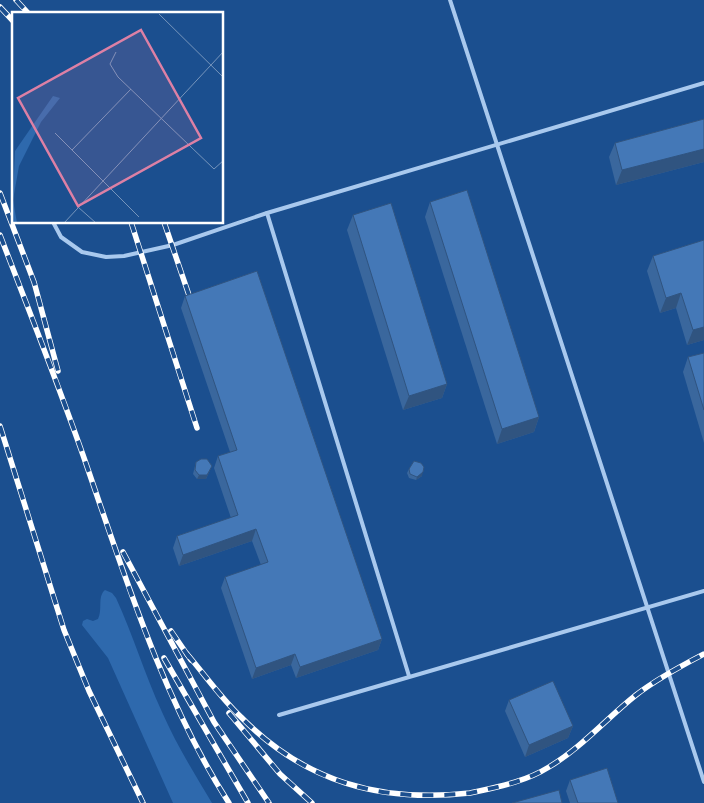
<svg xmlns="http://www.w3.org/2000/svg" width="704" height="803" font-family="'PT Sans Narrow',sans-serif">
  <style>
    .green { fill: #2e69ad }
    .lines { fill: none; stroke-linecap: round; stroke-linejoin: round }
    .lane { stroke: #a9c9ee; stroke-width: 4 }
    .rail-casing { stroke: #fff; stroke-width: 5.5 }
    .rail { stroke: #1b4f8f; stroke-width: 4; stroke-dasharray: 11; stroke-linecap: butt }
    .wall { fill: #3a679d }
    .shaded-wall { fill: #305480 }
    .building { fill: #4478b7; stroke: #305480 }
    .inset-road { fill: none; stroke: #7695bc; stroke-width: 1 }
    .view { fill: #dd80a5; fill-opacity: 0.15; stroke: #dd80a5; stroke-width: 2.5 }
    .inset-edge { fill: none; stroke: #fff; stroke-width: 2.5 }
  </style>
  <rect width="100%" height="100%" fill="#1b4f8f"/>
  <path class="green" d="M105,590L112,593L116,598C133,635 145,675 162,712C176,744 194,773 212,803H173L108,658L82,625L83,621L87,619L93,621L98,619C103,609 97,597 105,590Z"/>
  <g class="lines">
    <g class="lane">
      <polyline points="450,0 704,782"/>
      <polyline points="267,213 409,676"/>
      <polyline points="53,222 61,237 82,252 106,257 124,256 173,245 267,213 704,83"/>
      <polyline points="279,715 704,591"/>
    </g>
    <defs>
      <g id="rail">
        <polyline points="16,0 29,14"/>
        <polyline points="0,7 14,22"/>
        <polyline points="0,193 34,282 58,371"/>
        <polyline points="131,222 197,428"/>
        <polyline points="164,222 192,304"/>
        <path d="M0,235C28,308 57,381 83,455C123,570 163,701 229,803"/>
        <polyline points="0,426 64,630 89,691 143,803"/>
        <polyline points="123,552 214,722 269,803"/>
        <polyline points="171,631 191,660"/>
        <path d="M187,654C205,675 221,698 241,717C305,782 380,803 470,793C497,787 525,782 549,767C581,748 607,718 636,695C657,679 681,666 704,654"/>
        <polyline points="164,658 248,803"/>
        <polyline points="229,713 280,774 312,803"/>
      </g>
    </defs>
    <use href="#rail" class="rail-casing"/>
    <use href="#rail" class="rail"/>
  </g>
  <g class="wall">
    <polygon points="704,119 704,162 616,185 609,157 615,143"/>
    <polygon points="430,202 539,417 534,432 497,444 425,217"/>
    <polygon points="353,215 447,384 442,398 403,410 347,230"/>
    <polygon points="704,240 704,340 687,345 676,308 660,313 647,271 653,256"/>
    <polygon points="185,296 382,639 378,650 296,678 291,665 252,679 221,588 225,577 261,565 252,541 179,566 173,548 177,536 231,518 214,468 218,456 230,452 181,308"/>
    <polygon points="704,353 704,443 683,372 688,357"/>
    <polygon points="196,462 210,470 206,479 197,479 193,474"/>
    <polygon points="409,469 422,476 416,480 409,478 407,473"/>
    <polygon points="509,700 573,726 568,738 525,757 505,711"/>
    <polygon points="570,780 618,803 570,803 566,791"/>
  </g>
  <g class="shaded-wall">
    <polygon points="704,149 704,162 616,185 622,170"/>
    <polygon points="681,293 676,308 660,313 666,298"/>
    <polygon points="704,327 704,340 687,345 693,330"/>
    <polygon points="447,384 442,398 403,410 409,396"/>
    <polygon points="539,417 534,432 497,444 502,429"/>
    <polygon points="212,466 206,479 197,479 199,475"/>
    <polygon points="423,472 422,476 416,480 417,477"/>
    <polygon points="256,529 252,541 179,566 183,555"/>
    <polygon points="382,639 378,650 296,678 300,667"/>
    <polygon points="295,654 291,665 252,679 256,668"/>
    <polygon points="573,726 568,738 525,757 529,745"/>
  </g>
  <g class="building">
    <polygon points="704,119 704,149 622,170 615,143"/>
    <polygon points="467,190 539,417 502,429 430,202"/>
    <polygon points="391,203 447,384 409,396 353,215"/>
    <polygon points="704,240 704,327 693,330 681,293 666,298 653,256"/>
    <polygon points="257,271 382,639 300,667 295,654 256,668 225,577 268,562 256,529 183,555 177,536 238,515 218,456 237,450 185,296"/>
    <polygon points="704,353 704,410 688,357"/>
    <polygon points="201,459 207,459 212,466 207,475 199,475 195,470 196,462"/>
    <polygon points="414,461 421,463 424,467 423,472 417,477 410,474 409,469"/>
    <polygon points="553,681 573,726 529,745 509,700"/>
    <polygon points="607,768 618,803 578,803 570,780"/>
    <polygon points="559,790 562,803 512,803"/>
  </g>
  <g transform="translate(12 12)">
    <rect width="211" height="211" fill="#1b4f8f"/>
    <path d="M41,84L48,86L29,110L7,154L1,188L5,211H0L3,139Z" fill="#2e69ad"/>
    <path class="inset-road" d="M147,2L212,66M104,40L98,52L106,65L202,157L212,148M43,121L127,205M60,138L119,77M66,195L84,211M52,211L212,39"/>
    <path class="view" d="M129,18L189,126L66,194L6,86Z"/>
    <rect width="211" height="211" class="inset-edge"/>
  </g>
</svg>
